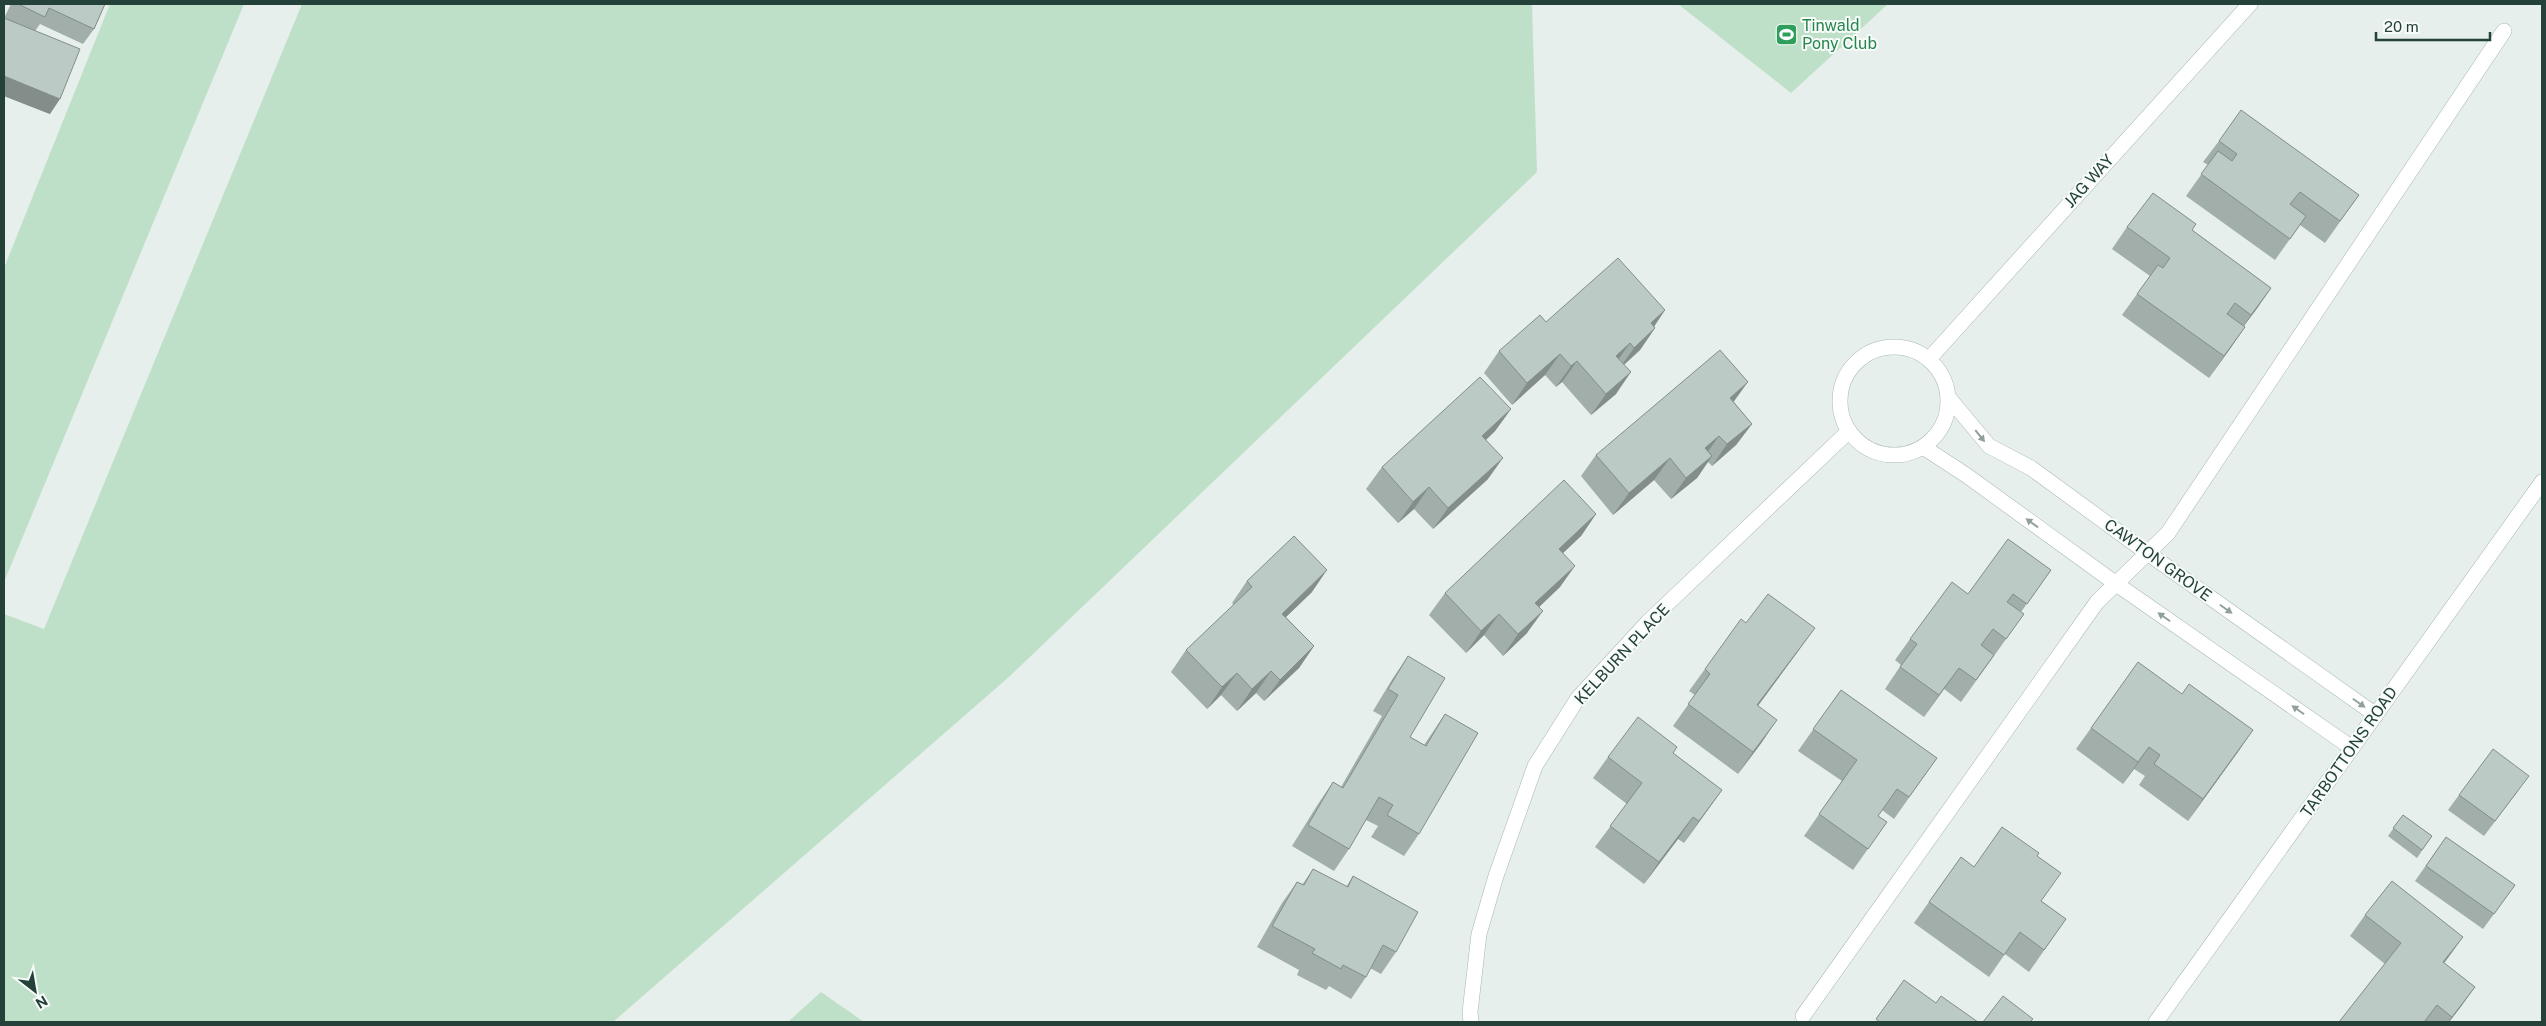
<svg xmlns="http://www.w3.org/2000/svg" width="2546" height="1026" font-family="'Public Sans',sans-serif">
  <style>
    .green { fill: #bfe0c8 }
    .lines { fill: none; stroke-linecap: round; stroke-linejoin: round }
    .minor-casing { stroke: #a8b8b2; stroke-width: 16 }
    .minor { stroke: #fff; stroke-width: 15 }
    .wall { fill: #a1aea9 }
    .shaded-wall { fill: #838d89 }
    .building { fill: #bbcac4; stroke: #838d89 }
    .oneway { fill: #92a09c }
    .labels { text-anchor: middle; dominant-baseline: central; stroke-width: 4; stroke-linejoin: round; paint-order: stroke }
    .leisure-label { font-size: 16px; fill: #27864d; stroke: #f7fbf9; text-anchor: start }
    .street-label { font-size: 16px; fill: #24423a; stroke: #f7fbf9 }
  </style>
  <rect width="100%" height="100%" fill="#e6efeb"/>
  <g class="green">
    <polygon points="110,4 244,4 4,582 4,268"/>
    <polygon points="302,4 1532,4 1537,172 1010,676 613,1022 4,1022 4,614 44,629"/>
    <polygon points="1678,4 1888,4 1791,93"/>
    <polygon points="821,992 864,1022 788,1022"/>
  </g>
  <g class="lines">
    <defs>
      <g id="minor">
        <circle cx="1894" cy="401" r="54"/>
        <polyline points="1929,359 2250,4"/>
        <polyline points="1949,398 1989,446 2031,468 2146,552 2376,715"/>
        <polyline points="1923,447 1966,475 2115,583 2352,748"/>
        <polyline points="1803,1016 2097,602 2168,533 2504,31"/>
        <polyline points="1471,1022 1470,1012 1479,934 1496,876 1535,766 1578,698 1647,623 1849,431"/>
        <polyline points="2156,1022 2542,482"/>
      </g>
    </defs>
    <use href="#minor" class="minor-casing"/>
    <use href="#minor" class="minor"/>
  </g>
  <g class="wall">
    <polygon points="11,4 105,4 94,29 83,44 40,24 35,31 50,114 4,96 4,18 15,23 4,18"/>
    <polygon points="2219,141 2359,195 2325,243 2300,225 2275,260 2186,196 2208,165 2203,162"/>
    <polygon points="2127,227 2192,230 2271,288 2244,326 2245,327 2209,378 2122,315 2150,276 2112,249"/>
    <polygon points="1665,310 1654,327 1655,328 1640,350 1624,365 1616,394 1591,415 1562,382 1556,387 1545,375 1512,405 1484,373 1499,351 1546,322"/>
    <polygon points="1734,402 1752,424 1736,445 1712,466 1708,462 1697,478 1671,499 1654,480 1613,515 1581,476 1596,455"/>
    <polygon points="1511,409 1495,431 1486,440 1488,479 1433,529 1414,509 1398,523 1366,489 1382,467"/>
    <polygon points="1596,514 1581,536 1563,553 1560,587 1539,607 1527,633 1503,656 1484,635 1466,653 1429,615 1445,593"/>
    <polygon points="2051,570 2021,612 2024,614 1961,702 1944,689 1924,717 1885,689 1901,665 1895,660 1910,639 1968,594"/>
    <polygon points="1247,581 1312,592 1286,617 1314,646 1299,668 1264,701 1256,693 1237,711 1221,695 1207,709 1171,672 1186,650 1234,605 1232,603"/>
    <polygon points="1746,623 1799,650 1758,706 1762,742 1738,774 1673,726 1695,695 1689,691 1705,669"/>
    <polygon points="1408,656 1410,737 1424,745 1445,714 1419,834 1404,856 1371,837 1378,826 1366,820 1349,849 1334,871 1292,846 1318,804 1333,782 1341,787 1382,716 1373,711 1393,678"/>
    <polygon points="1841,690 1937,758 1894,819 1882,810 1878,816 1887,822 1853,870 1804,836 1842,781 1798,751"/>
    <polygon points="2182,694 2253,730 2188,821 2139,785 2145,776 2134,769 2123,784 2076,749 2091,728"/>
    <polygon points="1673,753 1722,790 1684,843 1678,839 1644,884 1595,847 1627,804 1593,778 1608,757"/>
    <polygon points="2518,791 2484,836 2448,810 2459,795"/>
    <polygon points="2403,815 2432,836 2417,858 2388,836"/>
    <polygon points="2446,837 2515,885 2483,929 2415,881"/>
    <polygon points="2037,856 2041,901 2066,919 2029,972 2005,954 1989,977 1914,923 1961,857 1974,867"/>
    <polygon points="1313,869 1346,887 1353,876 1396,952 1381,974 1370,968 1366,977 1351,999 1329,986 1326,990 1297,975 1299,970 1257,947 1282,903 1297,882 1302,885"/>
    <polygon points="2365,915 2444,963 2475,987 2449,1022 2339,1022 2385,964 2350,936"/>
  </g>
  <g class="shaded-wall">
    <polygon points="4,76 60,99 50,114 4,96"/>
    <polygon points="2271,288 2256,310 2236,336 2251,315"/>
    <polygon points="1665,310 1650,332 1651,323"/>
    <polygon points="2245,327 2230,349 2209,378 2224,356"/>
    <polygon points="1655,328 1640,350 1619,369 1634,348"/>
    <polygon points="1630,343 1615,364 1616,356"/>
    <polygon points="1560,354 1545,375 1512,405 1527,383"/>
    <polygon points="1577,361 1562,382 1556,387 1571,366"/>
    <polygon points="1631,372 1616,394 1591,415 1606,394"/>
    <polygon points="1748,382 1732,404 1730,398"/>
    <polygon points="1511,409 1495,431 1467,458 1482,436"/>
    <polygon points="1752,424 1736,445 1712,466 1727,444"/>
    <polygon points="1719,436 1704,457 1705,448"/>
    <polygon points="1712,456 1697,478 1671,499 1686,478"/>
    <polygon points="1503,458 1488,479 1433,529 1448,508"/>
    <polygon points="1670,458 1654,480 1613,515 1629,493"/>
    <polygon points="1429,487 1414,509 1398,523 1413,502"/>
    <polygon points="1596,514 1581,536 1544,571 1559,549"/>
    <polygon points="1575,566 1560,587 1520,625 1535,603"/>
    <polygon points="1327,570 1312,592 1267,635 1282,614"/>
    <polygon points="1543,611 1527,633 1503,656 1518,634"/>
    <polygon points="1499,614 1484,635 1466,653 1481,631"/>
    <polygon points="1815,628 1799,650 1742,727 1757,705"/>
    <polygon points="1314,646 1299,668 1264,701 1280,680"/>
    <polygon points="1959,668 1924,717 1939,695"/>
    <polygon points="1271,671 1256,693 1237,711 1252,689"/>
    <polygon points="1237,673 1221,695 1207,709 1222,687"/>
    <polygon points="1777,720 1762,742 1738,774 1753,752"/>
    <polygon points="2253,730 2238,752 2188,821 2203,799"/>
    <polygon points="2149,747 2134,769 2123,784 2138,762"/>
    <polygon points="1722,790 1707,811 1684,843 1699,821"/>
    <polygon points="1693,817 1678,839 1644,884 1659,862"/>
    <polygon points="2463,937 2448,958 2428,983 2443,962"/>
    <polygon points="2475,987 2460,1008 2449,1022 2448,1022"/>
  </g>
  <g class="building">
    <polygon points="18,4 105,4 94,29 49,8 45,17"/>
    <polygon points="4,18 80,49 60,99 4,76"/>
    <polygon points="2241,110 2359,195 2340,221 2300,192 2290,204 2306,216 2290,239 2201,174 2218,151 2232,161 2237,154 2219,141"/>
    <polygon points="2153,193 2196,224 2192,230 2271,288 2251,315 2235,303 2227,314 2245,327 2224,356 2137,294 2158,265 2163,268 2170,258 2127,227"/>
    <polygon points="1618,258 1665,310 1651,323 1655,328 1634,348 1630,343 1616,356 1631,372 1606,394 1577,361 1571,366 1560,354 1527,383 1499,351 1540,315 1546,322"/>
    <polygon points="1720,350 1748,382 1730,398 1752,424 1727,444 1719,436 1705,448 1712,456 1686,478 1670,458 1629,493 1596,455"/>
    <polygon points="1480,377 1511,409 1482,436 1503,458 1448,508 1429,487 1413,502 1382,467"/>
    <polygon points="1564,480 1596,514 1559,549 1575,566 1535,603 1543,611 1518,634 1499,614 1481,631 1445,593"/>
    <polygon points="1294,536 1327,570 1282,614 1314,646 1280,680 1271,671 1252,689 1237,673 1222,687 1186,650 1252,587 1247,581"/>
    <polygon points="2008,539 2051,570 2027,604 2013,594 2007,602 2024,614 2006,639 1993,629 1981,645 1994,655 1976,680 1959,668 1939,695 1900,667 1917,644 1910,639 1952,582 1968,594"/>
    <polygon points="1768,594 1815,628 1757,705 1777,720 1753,752 1688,704 1710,674 1705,669 1741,619 1746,623"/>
    <polygon points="1408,656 1445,678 1410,737 1426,746 1445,714 1478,733 1419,834 1387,815 1393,805 1379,797 1349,849 1308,825 1333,782 1343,788 1398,695 1388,689"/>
    <polygon points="2138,662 2182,694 2189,684 2253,730 2203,799 2154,764 2160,755 2149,747 2138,762 2091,728"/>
    <polygon points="1841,690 1937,758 1909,797 1897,789 1878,816 1887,822 1868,849 1819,814 1857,760 1813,729"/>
    <polygon points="1638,717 1677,747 1673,753 1722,790 1699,821 1693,817 1659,862 1610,826 1642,783 1608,757"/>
    <polygon points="2493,749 2529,776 2495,821 2459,795"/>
    <polygon points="2403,815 2432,836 2422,850 2393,828"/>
    <polygon points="2002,827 2039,853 2037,856 2061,873 2041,901 2066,919 2044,950 2020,932 2004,955 1929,902 1961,857 1974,867"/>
    <polygon points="2446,837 2515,885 2494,914 2426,866"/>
    <polygon points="1313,869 1348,887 1353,876 1418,912 1396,952 1383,945 1366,977 1343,965 1341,969 1312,953 1315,949 1272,926 1297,882 1304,885"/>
    <polygon points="2392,881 2463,937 2443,962 2475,987 2452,1017 2437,1005 2424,1022 2339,1022 2401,943 2365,915"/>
    <polygon points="1904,980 1936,1003 1941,996 1978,1022 1880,1022 1876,1019"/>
    <polygon points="2003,996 2033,1019 2030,1022 1983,1022"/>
  </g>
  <defs><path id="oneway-solid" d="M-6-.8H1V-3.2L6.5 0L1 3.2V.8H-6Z" transform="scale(1.25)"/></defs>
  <g class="oneway">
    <use href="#oneway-solid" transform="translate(1980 436) rotate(51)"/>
    <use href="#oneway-solid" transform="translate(2032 523) rotate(-144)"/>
    <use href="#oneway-solid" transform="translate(2226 609) rotate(35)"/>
    <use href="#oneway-solid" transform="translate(2164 617) rotate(-145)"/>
    <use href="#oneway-solid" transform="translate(2359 703) rotate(35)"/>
    <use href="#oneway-solid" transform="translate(2298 710) rotate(-145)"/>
  </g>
  <defs>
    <symbol id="stadium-square" viewBox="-11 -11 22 22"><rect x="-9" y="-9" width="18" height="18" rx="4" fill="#2e9e5b" stroke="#f7fbf9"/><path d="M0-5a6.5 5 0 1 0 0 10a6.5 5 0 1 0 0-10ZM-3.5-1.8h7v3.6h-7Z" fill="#fff"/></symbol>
  </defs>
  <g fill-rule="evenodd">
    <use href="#stadium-square" x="1774" y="22" width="25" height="25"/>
  </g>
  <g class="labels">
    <g class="leisure-label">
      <text x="1802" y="25">Tinwald<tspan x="1802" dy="18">Pony Club</tspan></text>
    </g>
    <g class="street-label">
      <text transform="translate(2089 181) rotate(-48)">JAG WAY</text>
      <text transform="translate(2158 560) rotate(36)">CAWTON GROVE</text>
      <text transform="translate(1622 654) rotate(-47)">KELBURN PLACE</text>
      <text transform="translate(2349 752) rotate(-55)">TARBOTTONS ROAD</text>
    </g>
  </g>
  <rect width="2546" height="1026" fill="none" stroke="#24423a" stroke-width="10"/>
  <g transform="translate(35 991) rotate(149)" stroke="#f7fbf9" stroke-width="4" paint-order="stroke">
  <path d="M0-4L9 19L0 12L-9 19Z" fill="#24423a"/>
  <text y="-8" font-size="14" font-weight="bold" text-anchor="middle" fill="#24423a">N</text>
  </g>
  <path d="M2376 32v8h114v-8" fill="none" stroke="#24423a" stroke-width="2.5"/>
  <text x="2384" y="32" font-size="15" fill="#24423a" stroke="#f7fbf9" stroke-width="4" paint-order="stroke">20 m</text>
</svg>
